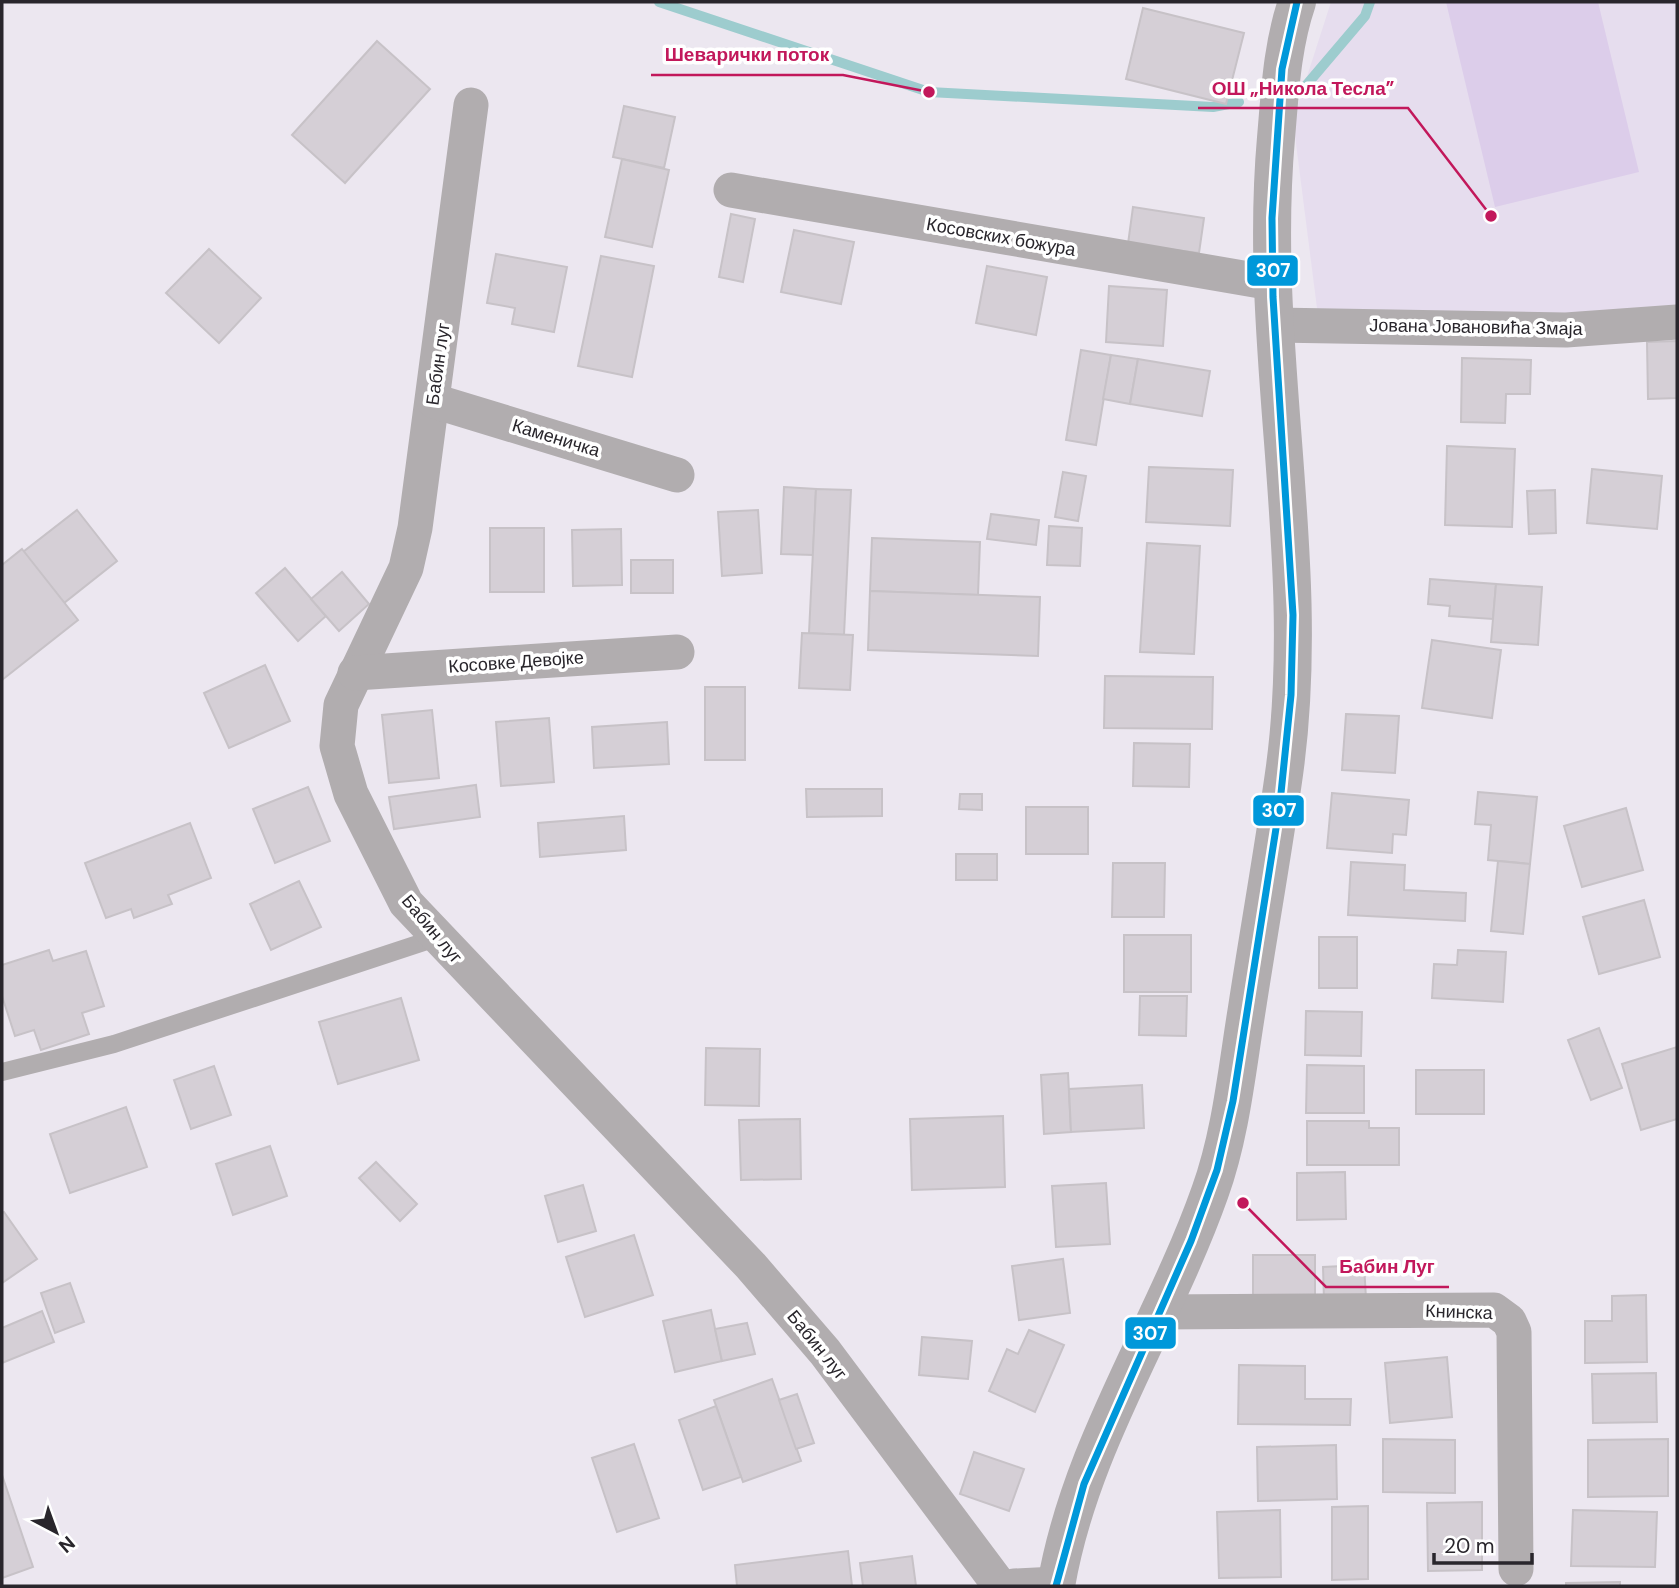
<svg xmlns="http://www.w3.org/2000/svg" width="1679" height="1588" font-family="'DM Sans',sans-serif">
  <style>
    .built { fill: #e6ddee }
    .green { fill: #dccdea }
    .lines { fill: none; stroke-linecap: round; stroke-linejoin: round }
    .stream { stroke: #9dccce; stroke-width: 10 }
    .building { fill: #d5cfd6; stroke: #c7c2c7; stroke-width: 2 }
    .service { stroke: #b1adaf; stroke-width: 18 }
    .minor { stroke: #b1adaf; stroke-width: 35 }
    .tertiary { stroke: #b1adaf; stroke-width: 38 }
    .bus-1-casing { stroke: #fff; stroke-width: 12 }
    .bus-1 { stroke: #0098da; stroke-width: 7 }
    .labels { text-anchor: middle; dominant-baseline: central; stroke-width: 7; stroke-linejoin: round; paint-order: stroke }
    .street-label { font-size: 18px; fill: #29262c; stroke: #fff }
    .leader { fill: none; stroke: #c2185b; stroke-width: 2.5 }
    .callout-dot { fill: #c2185b; stroke: #fff; stroke-width: 2.5 }
    .callout-label { font-size: 19px; text-anchor: middle; font-weight: bold; fill: #c2185b; stroke: #fff; stroke-width: 7; stroke-linejoin: round; paint-order: stroke }
    .line-badge { stroke: #fff; stroke-width: 2.5 }
    .badge-label { font-size: 19px; text-anchor: middle; font-weight: bold; fill: #fff }
  </style>
  <rect width="100%" height="100%" fill="#ece7f0"/>
  <polygon class="built" points="1331,2 1677,2 1677,311 1319,324 1293,120"/>
  <polygon class="green" points="1446,2 1598,2 1639,172 1495,207"/>
  <g class="lines">
    <g class="stream">
      <polyline points="659,2 929,92 1213,107 1239,102"/>
      <polyline points="1299,90 1303,89 1365,16 1370,2"/>
    </g>
  </g>
  <g class="building">
    <polygon points="1143,8 1244,33 1226,104 1126,79"/>
    <polygon points="377,41 430,89 345,183 292,135"/>
    <polygon points="624,106 675,117 664,168 613,157"/>
    <polygon points="622,159 669,170 652,247 605,237"/>
    <polygon points="1133,207 1204,218 1199,253 1128,244"/>
    <polygon points="731,214 755,219 743,282 719,277"/>
    <polygon points="794,230 854,242 841,304 781,292"/>
    <polygon points="209,249 261,298 219,343 166,293"/>
    <polygon points="496,254 567,267 554,332 512,324 515,308 487,303"/>
    <polygon points="601,256 654,266 632,377 578,366"/>
    <polygon points="987,266 1047,277 1036,335 976,323"/>
    <polygon points="1109,286 1167,290 1163,346 1106,342"/>
    <polygon points="1677,341 1677,398 1648,399 1647,342"/>
    <polygon points="1081,350 1111,355 1096,445 1066,440"/>
    <polygon points="1111,355 1138,359 1130,404 1103,399"/>
    <polygon points="1462,358 1531,360 1530,394 1506,394 1505,423 1461,422"/>
    <polygon points="1138,359 1210,371 1202,416 1130,404"/>
    <polygon points="1447,446 1515,449 1512,527 1445,525"/>
    <polygon points="1149,467 1233,470 1230,526 1146,522"/>
    <polygon points="1592,469 1662,476 1657,529 1587,523"/>
    <polygon points="1063,472 1086,476 1078,521 1055,517"/>
    <polygon points="784,487 816,489 813,555 781,554"/>
    <polygon points="816,489 851,490 844,635 809,633"/>
    <polygon points="1555,490 1556,533 1529,534 1527,491"/>
    <polygon points="77,510 117,561 64,603 23,552"/>
    <polygon points="758,510 762,573 722,576 718,512"/>
    <polygon points="991,514 1039,520 1036,545 987,539"/>
    <polygon points="1049,526 1082,528 1080,566 1047,565"/>
    <rect x="490" y="528" width="54" height="64"/>
    <polygon points="621,529 622,585 573,586 572,530"/>
    <polygon points="872,538 980,542 978,595 870,591"/>
    <polygon points="1147,543 1200,546 1194,654 1140,652"/>
    <polygon points="22,549 78,620 2,680 2,565"/>
    <rect x="631" y="560" width="42" height="33"/>
    <polygon points="285,568 326,616 298,641 256,593"/>
    <polygon points="342,572 369,604 339,631 311,599"/>
    <polygon points="1430,579 1496,584 1493,619 1449,616 1450,606 1428,604"/>
    <polygon points="1496,584 1542,587 1538,645 1491,642"/>
    <polygon points="870,591 1040,597 1038,656 868,650"/>
    <polygon points="802,633 853,635 850,690 799,688"/>
    <polygon points="1432,640 1501,650 1492,718 1422,708"/>
    <polygon points="265,665 290,721 229,748 204,693"/>
    <polygon points="1105,676 1213,677 1212,729 1104,728"/>
    <rect x="705" y="687" width="40" height="73"/>
    <polygon points="432,710 439,778 389,783 382,715"/>
    <polygon points="1346,714 1399,716 1395,773 1342,770"/>
    <polygon points="549,718 554,782 501,786 496,722"/>
    <polygon points="667,722 669,764 594,768 592,727"/>
    <polygon points="1134,743 1190,744 1189,787 1133,786"/>
    <polygon points="476,785 480,817 394,829 389,797"/>
    <polygon points="308,787 330,841 275,863 253,809"/>
    <polygon points="806,789 882,789 882,816 807,817"/>
    <polygon points="1478,792 1537,797 1530,864 1488,860 1491,825 1475,824"/>
    <polygon points="1332,793 1409,800 1406,835 1393,834 1392,853 1327,848"/>
    <polygon points="960,794 982,794 982,810 959,809"/>
    <rect x="1026" y="807" width="62" height="47"/>
    <polygon points="1626,808 1643,870 1582,887 1564,826"/>
    <polygon points="624,816 626,850 540,857 538,823"/>
    <polygon points="190,823 211,878 168,895 172,904 134,918 131,909 106,918 85,863"/>
    <rect x="956" y="854" width="41" height="26"/>
    <polygon points="1498,861 1530,864 1523,934 1491,931"/>
    <polygon points="1351,862 1405,865 1404,890 1466,893 1465,921 1348,915"/>
    <polygon points="1113,863 1165,863 1164,917 1112,917"/>
    <polygon points="299,881 321,927 271,950 250,904"/>
    <polygon points="1644,900 1660,957 1599,974 1583,917"/>
    <rect x="1124" y="935" width="67" height="57"/>
    <rect x="1319" y="937" width="38" height="51"/>
    <polygon points="49,950 53,961 86,951 104,1006 82,1013 89,1034 41,1050 34,1030 15,1036 2,996 2,965"/>
    <polygon points="1458,950 1506,952 1503,1002 1432,998 1434,964 1457,965"/>
    <polygon points="1140,996 1187,996 1186,1036 1139,1035"/>
    <polygon points="401,998 419,1060 338,1084 319,1022"/>
    <polygon points="1306,1011 1362,1012 1361,1056 1305,1055"/>
    <polygon points="1599,1028 1622,1088 1591,1100 1568,1040"/>
    <polygon points="1677,1047 1677,1119 1641,1130 1622,1064"/>
    <polygon points="706,1048 760,1049 759,1106 705,1105"/>
    <polygon points="1307,1065 1364,1066 1364,1113 1306,1113"/>
    <polygon points="214,1066 231,1115 191,1129 174,1080"/>
    <rect x="1416" y="1070" width="68" height="44"/>
    <polygon points="1068,1073 1071,1132 1044,1134 1041,1075"/>
    <polygon points="1142,1085 1144,1128 1071,1132 1069,1089"/>
    <polygon points="126,1107 147,1167 70,1193 50,1134"/>
    <polygon points="1003,1116 1005,1187 912,1190 910,1119"/>
    <polygon points="800,1119 801,1179 741,1180 739,1120"/>
    <polygon points="1307,1121 1369,1121 1369,1128 1399,1128 1399,1165 1307,1165"/>
    <polygon points="270,1146 287,1196 233,1215 216,1164"/>
    <polygon points="376,1162 417,1204 400,1221 359,1178"/>
    <polygon points="1345,1172 1346,1219 1297,1220 1297,1173"/>
    <polygon points="1106,1183 1110,1244 1056,1247 1052,1186"/>
    <polygon points="583,1185 596,1231 558,1242 545,1196"/>
    <polygon points="4,1212 37,1259 2,1283 2,1213"/>
    <polygon points="634,1235 653,1295 585,1317 566,1257"/>
    <rect x="1253" y="1255" width="62" height="48"/>
    <polygon points="1063,1259 1070,1313 1019,1320 1012,1266"/>
    <polygon points="1364,1265 1366,1298 1324,1300 1323,1267"/>
    <polygon points="70,1283 84,1322 55,1333 41,1293"/>
    <polygon points="1646,1295 1647,1362 1585,1363 1585,1321 1612,1321 1612,1296"/>
    <polygon points="711,1310 722,1361 675,1372 663,1321"/>
    <polygon points="42,1311 54,1342 2,1363 2,1328"/>
    <polygon points="747,1323 755,1354 722,1361 715,1329"/>
    <polygon points="1029,1330 1064,1345 1035,1412 989,1391 1007,1349 1018,1354"/>
    <polygon points="922,1337 972,1341 968,1379 919,1375"/>
    <polygon points="1447,1357 1452,1417 1390,1423 1385,1363"/>
    <polygon points="1239,1365 1305,1366 1305,1399 1351,1399 1350,1425 1238,1424"/>
    <polygon points="1656,1373 1657,1422 1593,1423 1592,1374"/>
    <polygon points="772,1379 801,1461 743,1482 714,1400"/>
    <polygon points="797,1394 814,1443 796,1449 779,1400"/>
    <polygon points="716,1406 741,1477 703,1490 679,1420"/>
    <polygon points="1383,1439 1455,1440 1455,1493 1383,1492"/>
    <polygon points="1668,1439 1668,1496 1588,1497 1588,1440"/>
    <polygon points="634,1444 659,1518 617,1532 592,1458"/>
    <polygon points="1336,1445 1337,1499 1258,1501 1257,1447"/>
    <polygon points="974,1452 1024,1469 1009,1511 960,1494"/>
    <polygon points="2,1475 33,1567 2,1578"/>
    <polygon points="1482,1502 1482,1570 1428,1571 1427,1503"/>
    <polygon points="1368,1506 1368,1579 1332,1580 1332,1507"/>
    <polygon points="1280,1510 1281,1577 1219,1578 1217,1512"/>
    <polygon points="1573,1510 1657,1512 1655,1567 1571,1566"/>
    <polygon points="848,1551 852,1586 737,1586 735,1565"/>
    <polygon points="912,1556 916,1586 863,1586 860,1563"/>
    <polygon points="1620,1582 1620,1586 1566,1586 1566,1583"/>
  </g>
  <g class="lines">
    <polyline class="service" points="2,1072 114,1044 436,938"/>
    <g class="minor">
      <polyline points="471,105 415,528 406,568 341,705 337,746 351,794 406,903 751,1266 825,1352 1000,1586"/>
      <polyline points="731,190 1272,283"/>
      <polyline points="1275,325 1566,330 1677,322"/>
      <polyline points="434,401 677,475"/>
      <polyline points="355,673 677,652"/>
      <polyline points="1158,1312 1494,1310 1509,1321 1514,1332 1516,1569"/>
      <polyline points="1014,1586 1056,1584"/>
    </g>
    <path class="tertiary" d="M1056,1586C1080,1445 1163,1325 1210,1192C1231,1134 1237,1069 1247,1008C1259,930 1273,852 1284,774C1314,562 1257,351 1276,138C1280,92 1282,46 1297,2"/>
    <defs>
      <polyline id="bus-1" points="1056,1586 1084,1484 1191,1241 1217,1170 1233,1101 1280,803 1291,695 1293,615 1273,297 1272,218 1282,69 1297,2"/>
    </defs>
    <use href="#bus-1" class="bus-1-casing"/>
    <use href="#bus-1" class="bus-1"/>
  </g>
  <g class="labels">
    <g class="street-label">
      <text transform="translate(1001 237) rotate(10)">Косовских божура</text>
      <text transform="translate(1476 327) rotate(1)">Јована Јовановића Змаја</text>
      <text transform="translate(438 364) rotate(-82)">Бабин луг</text>
      <text transform="translate(556 438) rotate(17)">Каменичка</text>
      <text transform="translate(516 662) rotate(-4)">Косовке Девојке</text>
      <text transform="translate(432 929) rotate(50)">Бабин луг</text>
      <text transform="translate(1459 1312) rotate(2)">Книнска</text>
      <text transform="translate(817 1345) rotate(51)">Бабин луг</text>
    </g>
  </g>
  <path class="leader" d="M929 92L843 75H651M1491 216L1408 108H1198M1243 1203L1326 1287H1449"/>
  <g class="callout-dot">
    <circle cx="929" cy="92" r="7"/>
    <circle cx="1491" cy="216" r="7"/>
    <circle cx="1243" cy="1203" r="7"/>
  </g>
  <g class="callout-label">
    <text x="747" y="61">Шеварички поток</text>
    <text x="1303" y="95">ОШ „Никола Тесла”</text>
    <text x="1387" y="1273">Бабин Луг</text>
  </g>
  <g class="line-badge">
    <rect x="1246" y="254" width="53" height="33" rx="7" fill="#0098da"/>
    <rect x="1252" y="794" width="53" height="33" rx="7" fill="#0098da"/>
    <rect x="1124" y="1316" width="53" height="34" rx="7" fill="#0098da"/>
  </g>
  <g class="badge-label">
    <text x="1273" y="277">307</text>
    <text x="1279" y="817">307</text>
    <text x="1150" y="1340">307</text>
  </g>
  <rect width="1679" height="1588" fill="none" stroke="#29262c" stroke-width="7"/>
  <g transform="translate(56 1532) rotate(139)" stroke="#ffffff" stroke-width="5" paint-order="stroke">
  <path d="M0-5L12 26L0 18L-12 26Z" fill="#29262c"/>
  <text y="-10" font-size="19" font-weight="bold" text-anchor="middle" fill="#29262c">N</text>
  </g>
  <path d="M1434 1553v10h98v-10" fill="none" stroke="#29262c" stroke-width="3.5"/>
  <text x="1444" y="1553" font-size="21" fill="#29262c" stroke="#ffffff" stroke-width="5" paint-order="stroke">20 m</text>
</svg>
